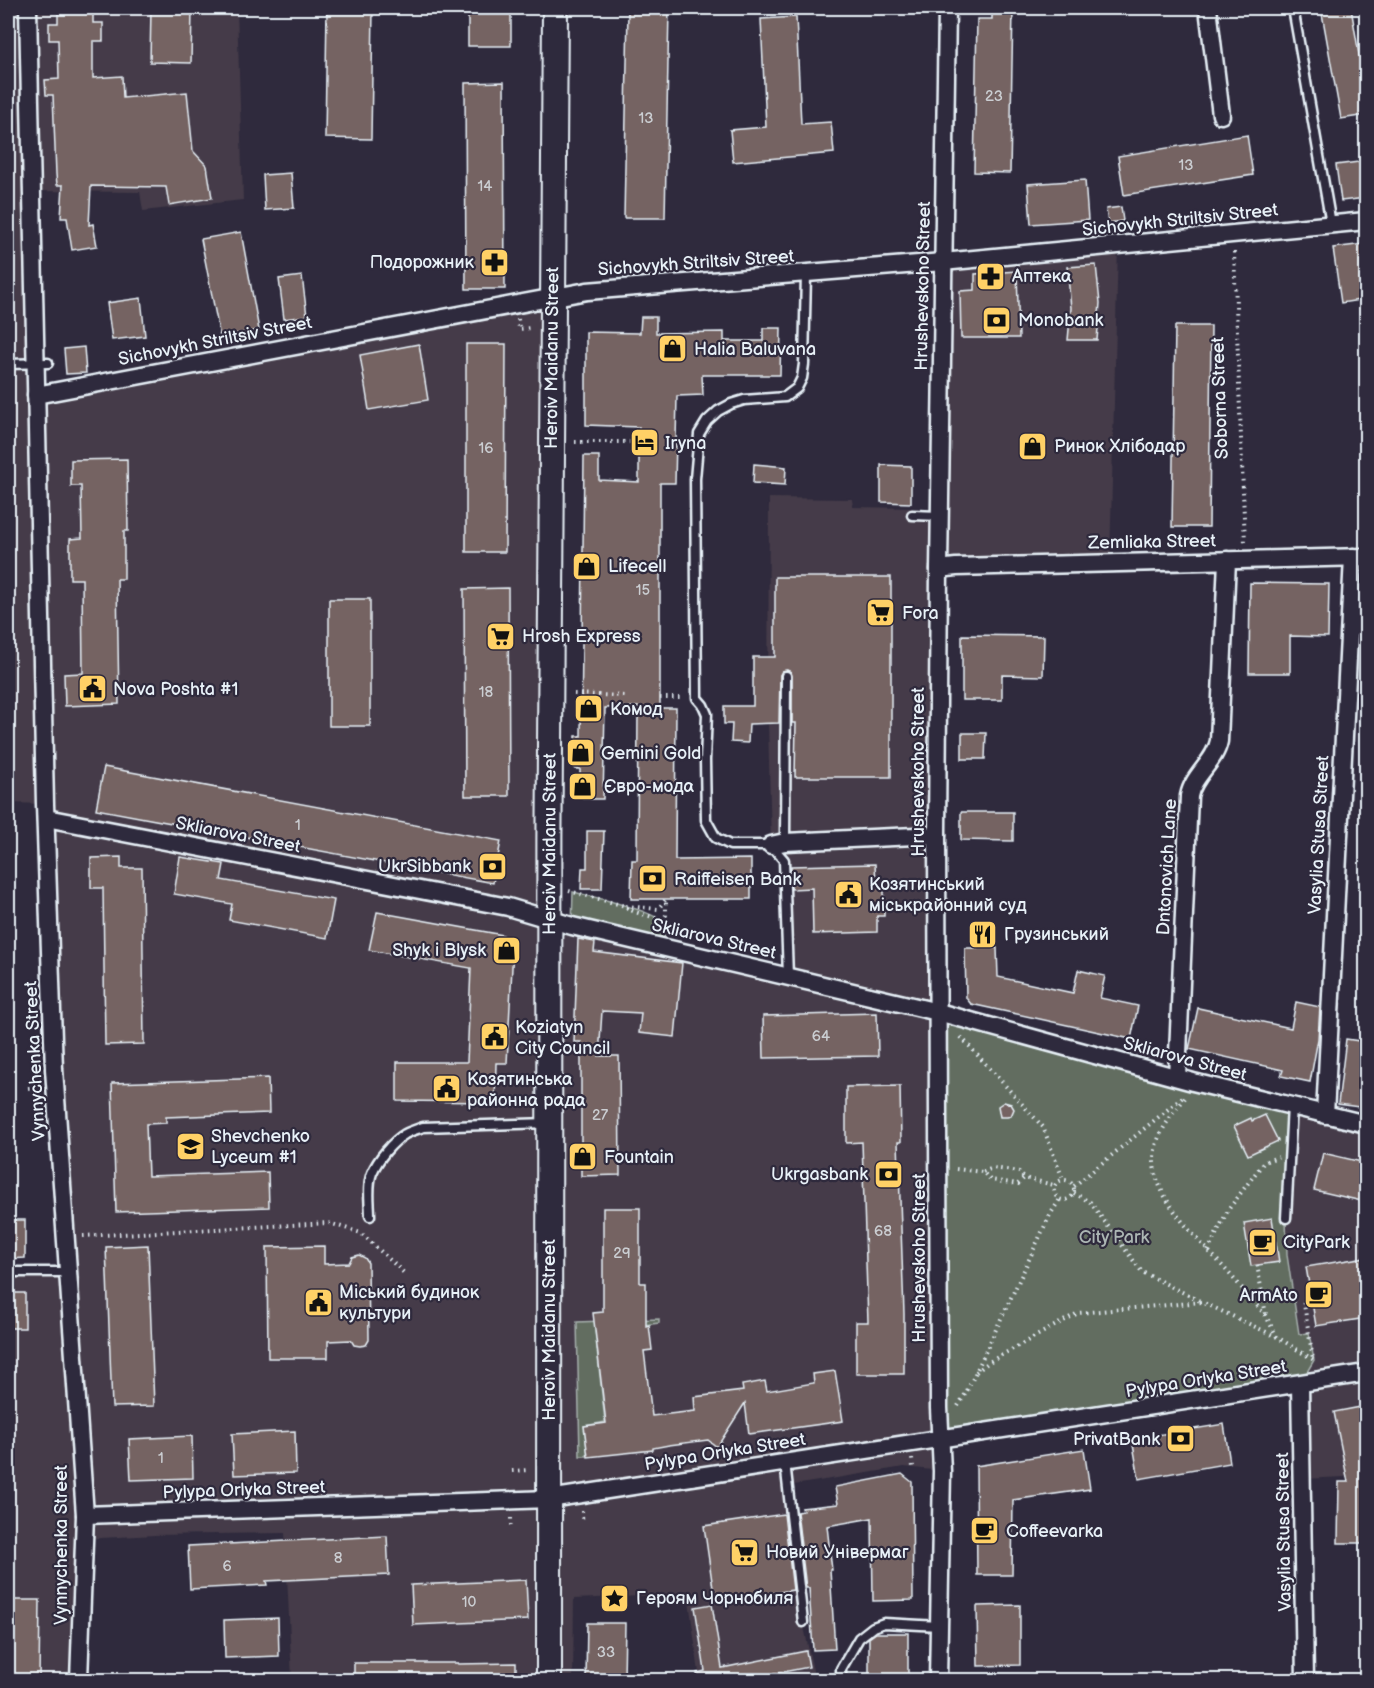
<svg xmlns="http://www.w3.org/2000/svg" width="1374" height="1688" font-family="'Balsamiq Sans',sans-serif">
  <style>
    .built { fill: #443b48 }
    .green { fill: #626d61; stroke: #a5afac; stroke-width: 1.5 }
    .building { fill: #756462; stroke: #e8f1f8; stroke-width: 1.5 }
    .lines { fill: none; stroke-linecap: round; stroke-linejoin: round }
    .lane-casing { stroke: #e8f1f8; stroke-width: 13 }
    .street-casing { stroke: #e8f1f8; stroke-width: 21 }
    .secondary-casing { stroke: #e8f1f8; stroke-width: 28 }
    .path { stroke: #e8f1f8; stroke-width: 4; stroke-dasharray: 1.5 4.5; stroke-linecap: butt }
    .lane { stroke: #2f2a3d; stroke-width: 8 }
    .street { stroke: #2f2a3d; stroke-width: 16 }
    .secondary { stroke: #2f2a3d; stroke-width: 24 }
    .labels { text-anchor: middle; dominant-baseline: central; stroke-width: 4.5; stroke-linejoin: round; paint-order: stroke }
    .number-label { font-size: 15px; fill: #cbced2 }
    .street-label { font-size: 18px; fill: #e8f1f8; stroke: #2f2a3d }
    .poi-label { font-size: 18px; fill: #e8f1f8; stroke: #2f2a3d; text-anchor: start }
    .park-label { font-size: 18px; fill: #acb6b4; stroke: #2f2a3d }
  </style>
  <rect width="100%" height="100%" fill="#2f2a3d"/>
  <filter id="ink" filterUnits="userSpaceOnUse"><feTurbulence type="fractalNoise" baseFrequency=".0167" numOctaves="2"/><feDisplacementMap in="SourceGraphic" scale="12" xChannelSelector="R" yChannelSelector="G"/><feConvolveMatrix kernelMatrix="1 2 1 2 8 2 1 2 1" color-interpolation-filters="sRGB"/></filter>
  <g filter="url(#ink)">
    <g class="built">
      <polygon points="8,8 237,8 243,200 143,211 140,192 32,191 36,394 551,298 548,919 787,976 784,860 771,845 768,723 769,498 852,499 853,507 913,508 912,515 939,516 943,262 1118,245 1110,562 939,570 942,1471 904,1467 788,1486 803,1622 815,1680 700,1680 688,1594 574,1599 573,1680 292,1680 285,1533 155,1535 84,1539 79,1680 8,1680 8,1272 67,1272 45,804 8,803"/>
      <polygon points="1292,1106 1366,1124 1366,1476 1302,1479 1299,1335 1287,1255 1286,1218"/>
    </g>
    <g class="green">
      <path d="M573,892C590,896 656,911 663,923C666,930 664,940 663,947L572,926Z"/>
      <polygon points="938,1012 1292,1106 1286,1218 1287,1255 1299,1334 1309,1333 1314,1360 1300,1384 940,1439"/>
      <polygon points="659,1319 659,1323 595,1331 605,1422 584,1426 588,1456 580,1456 577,1322"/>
    </g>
    <g class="building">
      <polygon points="58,8 93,8 93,23 103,23 103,41 93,41 93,78 122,76 123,98 187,92 193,151 207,166 212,198 169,205 166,187 91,186 89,225 93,224 97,246 72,250 67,218 61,218 63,185 57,185 56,174 53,95 46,95 45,80 59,79 58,40 49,40 49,23 58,23"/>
      <polygon points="151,8 192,8 191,63 150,62"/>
      <polygon points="327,8 373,8 371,139 325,138"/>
      <rect x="468" y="8" width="43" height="38"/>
      <polygon points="644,8 669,8 665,218 624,218 628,11 644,12"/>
      <polygon points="992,8 1013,8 1010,173 974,172 977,19 992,19"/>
      <polygon points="1321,8 1351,8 1366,95 1366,115 1341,119"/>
      <polygon points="796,17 801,124 831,122 834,153 733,162 730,130 766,127 761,19"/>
      <polygon points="504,82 505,289 466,289 465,83"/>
      <polygon points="1247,135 1253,175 1124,195 1118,156"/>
      <polygon points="1366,161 1366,198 1341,201 1336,165"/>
      <polygon points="291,173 294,208 265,210 263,175"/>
      <polygon points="1085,180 1088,220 1031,224 1028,184"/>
      <polygon points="1121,207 1123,221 1108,223 1106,209"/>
      <polygon points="241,232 259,330 220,337 201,239"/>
      <polygon points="1364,244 1366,261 1366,299 1341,303 1333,248"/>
      <polygon points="1096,265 1100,303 1097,340 1068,340 1071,308 1067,267"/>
      <polygon points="1017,271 1019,338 961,338 960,291 975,290 975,274"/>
      <polygon points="302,276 307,316 284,319 279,279"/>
      <polygon points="141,298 145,336 112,340 107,303"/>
      <polygon points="641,317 656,317 656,333 724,332 724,341 763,341 763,328 781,328 780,375 702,375 703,395 677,396 675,483 660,483 660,708 676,708 675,860 751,859 751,899 631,899 632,860 637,860 638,707 605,708 603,799 583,799 583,790 580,790 580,769 575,769 576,736 581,736 584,456 599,456 599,480 639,482 639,427 586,425 586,332 640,333"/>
      <polygon points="1175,326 1211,326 1209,527 1172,527"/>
      <polygon points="419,344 428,400 369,410 360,355"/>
      <polygon points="466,344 506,344 505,552 466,552"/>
      <polygon points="84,347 86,373 66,374 64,349"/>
      <polygon points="127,459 128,531 124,531 124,579 117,579 119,704 65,706 64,674 83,673 82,579 70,579 70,539 82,538 81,486 71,486 71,460"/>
      <polygon points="754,464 786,467 785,485 753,483"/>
      <polygon points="881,465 911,466 911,503 881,502"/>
      <polygon points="775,577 891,577 891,777 795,777 796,723 792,723 792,676 791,672 787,670 782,671 780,675 779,723 749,724 748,743 731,742 732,724 724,724 724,706 753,706 753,657 775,657"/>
      <polygon points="1250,583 1329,584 1328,637 1290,636 1290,673 1249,673"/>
      <polygon points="508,588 509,796 465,796 464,589"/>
      <rect x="329" y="599" width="41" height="127"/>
      <polygon points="962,635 1044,636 1043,676 1002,675 1002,700 962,700"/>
      <polygon points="962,733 986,733 985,759 962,759"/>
      <polygon points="104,767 501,841 493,883 96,809"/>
      <polygon points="961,812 1013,812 1013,841 961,840"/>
      <polygon points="587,831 604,831 602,889 581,889 582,868 587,868"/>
      <polygon points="121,857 121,868 142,868 144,1044 105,1045 103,888 91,888 91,858"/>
      <polygon points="180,857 224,864 221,880 334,900 327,938 229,920 232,904 174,894"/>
      <polygon points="875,864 876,884 884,884 884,916 877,916 877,932 813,934 812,888 791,889 791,866"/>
      <polygon points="377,912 503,935 513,948 507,1063 496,1063 495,1102 397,1101 397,1062 467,1062 471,968 369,950"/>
      <polygon points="578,939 595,942 594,952 682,963 675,1037 639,1033 641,1013 602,1011 599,1056 619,1056 620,1175 581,1176 581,1042 574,1042"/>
      <polygon points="965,948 997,948 998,977 1073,993 1078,970 1105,976 1100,998 1138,1006 1131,1039 971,1004 966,998"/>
      <polygon points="1296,1002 1320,1007 1318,1039 1310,1082 1281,1076 1283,1070 1189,1049 1198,1008 1291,1028"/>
      <polygon points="877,1013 878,1056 764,1058 763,1016"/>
      <polygon points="1346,1039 1366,1042 1366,1108 1338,1104"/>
      <polygon points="268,1078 269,1113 166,1117 166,1123 146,1124 148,1176 268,1172 269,1207 116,1212 112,1083"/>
      <polygon points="900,1086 901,1142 898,1142 904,1314 904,1374 856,1374 856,1322 868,1322 862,1142 846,1143 846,1087"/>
      <polygon points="1004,1102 1011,1104 1014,1109 1011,1116 1007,1117 1000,1117 998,1106"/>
      <polygon points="1265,1115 1278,1141 1248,1155 1234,1126 1251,1118 1252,1121"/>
      <polygon points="1323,1153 1366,1163 1366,1202 1314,1190"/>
      <polygon points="603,1208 640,1208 640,1283 646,1283 646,1326 649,1325 652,1350 644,1351 652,1416 695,1411 694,1397 743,1391 742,1385 765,1381 767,1391 814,1383 813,1374 835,1371 843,1421 749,1434 745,1403 717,1447 708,1440 669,1445 653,1448 653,1450 588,1457 584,1426 606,1423 593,1313 603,1312"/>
      <polygon points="1272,1218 1279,1262 1251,1266 1244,1223"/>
      <polygon points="8,1220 25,1220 25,1258 8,1259"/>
      <polygon points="148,1245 154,1406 112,1407 106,1247"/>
      <polygon points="324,1246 324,1264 349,1263 352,1257 359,1255 365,1258 368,1263 369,1340 366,1345 360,1346 354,1345 351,1340 328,1341 328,1358 268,1358 267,1247"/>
      <polygon points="1366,1257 1366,1318 1316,1326 1306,1267"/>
      <rect x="8" y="1293" width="17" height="35"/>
      <polygon points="1366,1406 1366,1543 1338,1543 1339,1482 1348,1482 1334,1412"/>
      <polygon points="1224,1424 1230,1463 1139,1479 1132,1439"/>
      <polygon points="295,1431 296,1473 234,1475 232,1434"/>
      <polygon points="192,1436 193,1478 131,1480 129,1439"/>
      <polygon points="1084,1449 1090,1489 1013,1500 1012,1575 977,1575 976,1466"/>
      <polygon points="902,1474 912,1482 913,1600 873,1601 872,1518 827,1526 832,1570 830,1570 835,1649 813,1650 809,1588 806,1588 797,1512 803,1511 802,1508 838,1504 835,1487"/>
      <polygon points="784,1514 793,1590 715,1602 704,1526"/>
      <polygon points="387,1536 389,1575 266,1581 267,1585 190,1589 188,1546"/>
      <polygon points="526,1580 528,1620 413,1625 411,1585"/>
      <polygon points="8,1600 40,1600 39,1680 8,1680"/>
      <polygon points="712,1604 722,1668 806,1651 809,1667 742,1680 698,1680 697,1673 705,1671 695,1607"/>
      <polygon points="1020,1605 1020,1665 978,1666 977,1606"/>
      <polygon points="278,1618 279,1656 225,1658 224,1620"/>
      <polygon points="587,1623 625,1623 624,1680 586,1680"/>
      <polygon points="876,1633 908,1633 908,1680 869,1680 869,1638"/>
      <polygon points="354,1663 458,1663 458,1664 516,1663 516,1680 354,1680"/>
    </g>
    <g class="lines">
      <defs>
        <g id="lane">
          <polyline points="1293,8 1331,224"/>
          <polyline points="8,364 48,363"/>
          <polyline points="912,515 939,516"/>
          <polyline points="785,842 786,676"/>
          <polyline points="788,977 784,860 771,845 730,845 716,838 706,820 705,760 707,714 703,705 697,698 695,479 699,434 707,421 718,411 731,404 744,400 785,397 797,388 802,378 804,364 806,274"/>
          <path d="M370,1216C370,1203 367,1186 372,1173C378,1159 392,1142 405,1134C411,1131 418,1129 423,1127L549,1123"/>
          <polyline points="1286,1218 1292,1106"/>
          <polyline points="8,1272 66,1272"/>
          <polyline points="785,1462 803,1622"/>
          <polyline points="841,1680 841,1669 859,1638 873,1627 884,1623 939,1626"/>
        </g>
        <g id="street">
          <polyline points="28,8 45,804 54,1069 85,1515 79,1680"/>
          <polyline points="1208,8 1221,115"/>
          <polyline points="36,395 587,291 943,262 1366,221"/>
          <polyline points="939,569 956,567 1366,557"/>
          <polyline points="46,818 508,907 572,926 938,1012 1193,1082 1366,1124"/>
          <polyline points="771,845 785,842 937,835"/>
          <path d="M1177,1077L1189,796C1193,775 1215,762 1219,741L1227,560"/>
          <polyline points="1325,1115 1353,557"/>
          <polyline points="1300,1384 1305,1680"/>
          <polyline points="85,1515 549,1499 1366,1373"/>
          <polyline points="938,1680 942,1471 939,1408 937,835 939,569 947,8"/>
        </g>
        <g id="secondary">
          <path id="s1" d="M549,1680C549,1123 548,565 555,8"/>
        </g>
      </defs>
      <use href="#lane" class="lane-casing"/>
      <use href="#street" class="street-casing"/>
      <use href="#secondary" class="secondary-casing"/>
      <g class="path">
        <polyline points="1234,252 1245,544"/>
        <polyline points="518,319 519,329 531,328"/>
        <polyline points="575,442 639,442"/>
        <polyline points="574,694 626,696"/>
        <polyline points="660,698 684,698"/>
        <path d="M569,891L625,906C634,915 651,914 662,921L665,932"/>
        <polyline points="626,906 658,909 666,899"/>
        <polyline points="662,921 666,915 666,900"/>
        <polyline points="961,1037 1043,1127 1063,1179"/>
        <polyline points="28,1088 40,1087"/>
        <path d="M1185,1098C1172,1115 1155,1135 1154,1158C1152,1195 1194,1235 1218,1261C1234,1279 1250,1297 1266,1316L1277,1337"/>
        <polyline points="956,1169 983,1172 990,1180 1018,1184 1024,1178 1054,1185"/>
        <polyline points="983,1172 993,1168 1019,1172 1024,1178"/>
        <circle cx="1064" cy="1190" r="10"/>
        <polyline points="1074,1186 1183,1097"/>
        <polyline points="1074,1193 1090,1202 1142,1272 1200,1301"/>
        <polyline points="83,1236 329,1223 361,1233 404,1273"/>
        <polyline points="1208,1251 1228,1210 1264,1162 1278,1157"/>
        <polyline points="1257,1265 1266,1315"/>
        <polyline points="1311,1296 1303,1298 1313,1359"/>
        <polyline points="976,1372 989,1362 1078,1313 1202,1302 1277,1337 1314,1360"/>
        <polyline points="958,1406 966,1393 1050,1215 1060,1199"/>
        <polyline points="912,1459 913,1467"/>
        <polyline points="512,1471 528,1470"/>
        <polyline points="582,1511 583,1522"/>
        <polyline points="511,1518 511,1526"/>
      </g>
      <use href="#lane" class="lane"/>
      <use href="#street" class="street"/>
      <use href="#secondary" class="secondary"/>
    </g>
  </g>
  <defs>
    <symbol id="pharmacy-square" viewBox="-11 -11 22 22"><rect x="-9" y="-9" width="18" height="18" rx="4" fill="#ffd166" stroke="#2f2a3d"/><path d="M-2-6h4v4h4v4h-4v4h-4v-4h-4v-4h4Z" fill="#111"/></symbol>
    <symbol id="bank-square" viewBox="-11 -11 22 22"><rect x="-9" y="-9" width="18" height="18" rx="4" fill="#ffd166" stroke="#2f2a3d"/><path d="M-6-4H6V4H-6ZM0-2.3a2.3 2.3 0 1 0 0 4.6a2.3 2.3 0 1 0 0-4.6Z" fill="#111"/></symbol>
    <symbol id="shop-square" viewBox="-11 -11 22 22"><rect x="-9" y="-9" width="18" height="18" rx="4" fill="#ffd166" stroke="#2f2a3d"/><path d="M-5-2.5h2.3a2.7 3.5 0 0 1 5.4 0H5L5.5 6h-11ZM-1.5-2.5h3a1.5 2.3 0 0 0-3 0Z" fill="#111"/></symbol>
    <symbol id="hotel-square" viewBox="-11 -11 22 22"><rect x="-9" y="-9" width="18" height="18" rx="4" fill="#ffd166" stroke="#2f2a3d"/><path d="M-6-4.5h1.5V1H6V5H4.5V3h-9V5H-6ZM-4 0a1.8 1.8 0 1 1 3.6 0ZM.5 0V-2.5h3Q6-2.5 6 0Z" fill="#111"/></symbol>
    <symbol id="supermarket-square" viewBox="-11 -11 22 22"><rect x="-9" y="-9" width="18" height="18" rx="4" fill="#ffd166" stroke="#2f2a3d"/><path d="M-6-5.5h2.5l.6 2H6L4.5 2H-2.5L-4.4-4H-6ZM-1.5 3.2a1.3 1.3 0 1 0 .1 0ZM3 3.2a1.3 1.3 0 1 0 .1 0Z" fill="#111"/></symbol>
    <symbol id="civic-square" viewBox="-11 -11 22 22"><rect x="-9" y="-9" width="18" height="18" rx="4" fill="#ffd166" stroke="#2f2a3d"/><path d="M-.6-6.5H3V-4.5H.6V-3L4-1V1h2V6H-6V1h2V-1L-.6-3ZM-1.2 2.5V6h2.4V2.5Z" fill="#111"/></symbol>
    <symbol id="restaurant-square" viewBox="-11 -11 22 22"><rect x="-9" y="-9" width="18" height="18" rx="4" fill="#ffd166" stroke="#2f2a3d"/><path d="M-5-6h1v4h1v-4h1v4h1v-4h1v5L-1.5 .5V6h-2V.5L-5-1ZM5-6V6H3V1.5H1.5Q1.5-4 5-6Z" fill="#111"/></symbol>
    <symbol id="school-square" viewBox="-11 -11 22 22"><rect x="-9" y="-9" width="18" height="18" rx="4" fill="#ffd166" stroke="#2f2a3d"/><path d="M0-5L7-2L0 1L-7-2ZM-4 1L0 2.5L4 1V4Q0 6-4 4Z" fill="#111"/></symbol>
    <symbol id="cafe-square" viewBox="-11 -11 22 22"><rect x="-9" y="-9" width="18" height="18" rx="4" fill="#ffd166" stroke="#2f2a3d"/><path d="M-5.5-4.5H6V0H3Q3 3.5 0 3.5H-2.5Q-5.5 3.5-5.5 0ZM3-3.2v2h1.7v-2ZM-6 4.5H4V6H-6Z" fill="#111"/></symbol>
    <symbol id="sight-square" viewBox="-11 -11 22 22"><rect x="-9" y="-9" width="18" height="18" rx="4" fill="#ffd166" stroke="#2f2a3d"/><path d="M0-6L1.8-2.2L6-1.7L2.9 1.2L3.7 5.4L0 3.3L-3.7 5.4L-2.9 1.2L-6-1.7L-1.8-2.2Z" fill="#111"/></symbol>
  </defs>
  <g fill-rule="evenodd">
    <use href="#pharmacy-square" x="478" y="246" width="33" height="33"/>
    <use href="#pharmacy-square" x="974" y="260" width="33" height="33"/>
    <use href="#bank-square" x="980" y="304" width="33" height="33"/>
    <use href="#shop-square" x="656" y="332" width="33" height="33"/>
    <use href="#hotel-square" x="628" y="426" width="33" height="33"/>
    <use href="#shop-square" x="1016" y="430" width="33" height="33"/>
    <use href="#shop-square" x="570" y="550" width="33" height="33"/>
    <use href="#supermarket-square" x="864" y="596" width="33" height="33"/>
    <use href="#supermarket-square" x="484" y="620" width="33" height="33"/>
    <use href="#civic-square" x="76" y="672" width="33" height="33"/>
    <use href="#shop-square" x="572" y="692" width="33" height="33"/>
    <use href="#shop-square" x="564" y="736" width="33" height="33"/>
    <use href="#shop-square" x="566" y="770" width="33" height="33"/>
    <use href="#bank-square" x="476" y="850" width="33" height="33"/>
    <use href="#bank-square" x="636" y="862" width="33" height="33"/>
    <use href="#civic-square" x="832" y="878" width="33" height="33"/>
    <use href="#restaurant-square" x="966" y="918" width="33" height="33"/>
    <use href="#shop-square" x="490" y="934" width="33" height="33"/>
    <use href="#civic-square" x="478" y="1020" width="33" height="33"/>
    <use href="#civic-square" x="430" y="1072" width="33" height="33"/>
    <use href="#school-square" x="174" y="1130" width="33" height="33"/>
    <use href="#shop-square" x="566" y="1140" width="33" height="33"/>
    <use href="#bank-square" x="872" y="1158" width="33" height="33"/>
    <use href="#cafe-square" x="1246" y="1226" width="33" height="33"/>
    <use href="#cafe-square" x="1302" y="1278" width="33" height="33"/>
    <use href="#civic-square" x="302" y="1286" width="33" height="33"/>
    <use href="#bank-square" x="1164" y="1422" width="33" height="33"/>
    <use href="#cafe-square" x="968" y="1514" width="33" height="33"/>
    <use href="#supermarket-square" x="728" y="1536" width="33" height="33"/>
    <use href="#sight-square" x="598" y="1582" width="33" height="33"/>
  </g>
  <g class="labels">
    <g class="number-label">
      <text x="994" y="96">23</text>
      <text x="646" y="118">13</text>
      <text x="1186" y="165">13</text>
      <text x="485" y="186">14</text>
      <text x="486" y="448">16</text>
      <text x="643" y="590">15</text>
      <text x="486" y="692">18</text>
      <text x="298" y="825">1</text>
      <text x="821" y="1036">64</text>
      <text x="600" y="1115">27</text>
      <text x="883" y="1231">68</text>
      <text x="622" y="1253">29</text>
      <text x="161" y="1458">1</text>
      <text x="338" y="1558">8</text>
      <text x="227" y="1566">6</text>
      <text x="469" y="1602">10</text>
      <text x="606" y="1652">33</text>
    </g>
    <g class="street-label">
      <text transform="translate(1180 220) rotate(-6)">Sichovykh Striltsiv Street</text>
      <text transform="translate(696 263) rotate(-4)">Sichovykh Striltsiv Street</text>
      <text transform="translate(923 286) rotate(-89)">Hrushevskoho Street</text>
      <text transform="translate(215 341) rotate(-11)">Sichovykh Striltsiv Street</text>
      <text stroke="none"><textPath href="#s1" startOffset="1322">Heroiv Maidanu Street</textPath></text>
      <text transform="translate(1220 398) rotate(-92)">Soborna Street</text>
      <text transform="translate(1152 542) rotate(-1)">Zemliaka Street</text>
      <text transform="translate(918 772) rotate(-90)">Hrushevskoho Street</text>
      <text transform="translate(238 835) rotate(11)">Skliarova Street</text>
      <text transform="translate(1319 835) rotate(-87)">Vasylia Stusa Street</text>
      <text stroke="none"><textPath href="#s1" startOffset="836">Heroiv Maidanu Street</textPath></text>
      <text transform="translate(1167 867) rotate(-87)">Dntonovich Lane</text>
      <text transform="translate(714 939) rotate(13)">Skliarova Street</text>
      <text transform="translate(1185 1059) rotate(15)">Skliarova Street</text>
      <text transform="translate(35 1061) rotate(-93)">Vynnychenka Street</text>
      <text transform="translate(919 1258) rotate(-90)">Hrushevskoho Street</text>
      <text transform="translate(549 1330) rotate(-90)">Heroiv Maidanu Street</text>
      <text transform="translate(1206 1379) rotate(-9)">Pylypa Orlyka Street</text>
      <text transform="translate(725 1452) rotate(-9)">Pylypa Orlyka Street</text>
      <text transform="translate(244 1490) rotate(-2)">Pylypa Orlyka Street</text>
      <text transform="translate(1284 1532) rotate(-91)">Vasylia Stusa Street</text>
      <text transform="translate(61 1545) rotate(-90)">Vynnychenka Street</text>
    </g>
    <g class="poi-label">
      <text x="474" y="262" text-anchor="end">Подорожник</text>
      <text x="1012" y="276">Аптека</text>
      <text x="1018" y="320">Monobank</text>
      <text x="694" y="349">Halia Baluvana</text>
      <text x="665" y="443">Iryna</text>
      <text x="1054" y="446">Ринок Хлібодар</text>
      <text x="608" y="566">Lifecell</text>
      <text x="902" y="613">Fora</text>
      <text x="522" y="636">Hrosh Express</text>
      <text x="113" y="689">Nova Poshta #1</text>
      <text x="610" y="709">Комод</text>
      <text x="601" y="753">Gemini Gold</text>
      <text x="604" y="786">Євро-мода</text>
      <text x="471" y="866" text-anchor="end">UkrSibbank</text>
      <text x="674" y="879">Raiffeisen Bank</text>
      <text x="869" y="884">Козятинський<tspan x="869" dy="21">міськрайонний суд</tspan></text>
      <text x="1004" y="934">Грузинський</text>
      <text x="486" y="950" text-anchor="end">Shyk i Blysk</text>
      <text x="515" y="1027">Koziatyn<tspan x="515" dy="21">City Council</tspan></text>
      <text x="467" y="1079">Козятинська<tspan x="467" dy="21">районна рада</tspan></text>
      <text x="211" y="1136">Shevchenko<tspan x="211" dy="21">Lyceum #1</tspan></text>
      <text x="604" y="1157">Fountain</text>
      <text x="868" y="1174" text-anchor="end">Ukrgasbank</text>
      <text x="1283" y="1242">CityPark</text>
      <text x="339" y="1292">Міський будинок<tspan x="339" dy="21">культури</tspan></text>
      <text x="1298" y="1295" text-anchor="end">ArmAto</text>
      <text x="1160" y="1439" text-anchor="end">PrivatBank</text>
      <text x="1006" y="1531">Coffeevarka</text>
      <text x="766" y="1552">Новий Універмаг</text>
      <text x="636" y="1598">Героям Чорнобиля</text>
    </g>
    <g class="park-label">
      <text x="1114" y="1237">City Park</text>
    </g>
  </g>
  <rect width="1374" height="1688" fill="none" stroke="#2f2a3d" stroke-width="30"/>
  <rect x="15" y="15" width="1344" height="1658" fill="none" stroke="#e8f1f8" stroke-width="2" filter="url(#ink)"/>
</svg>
